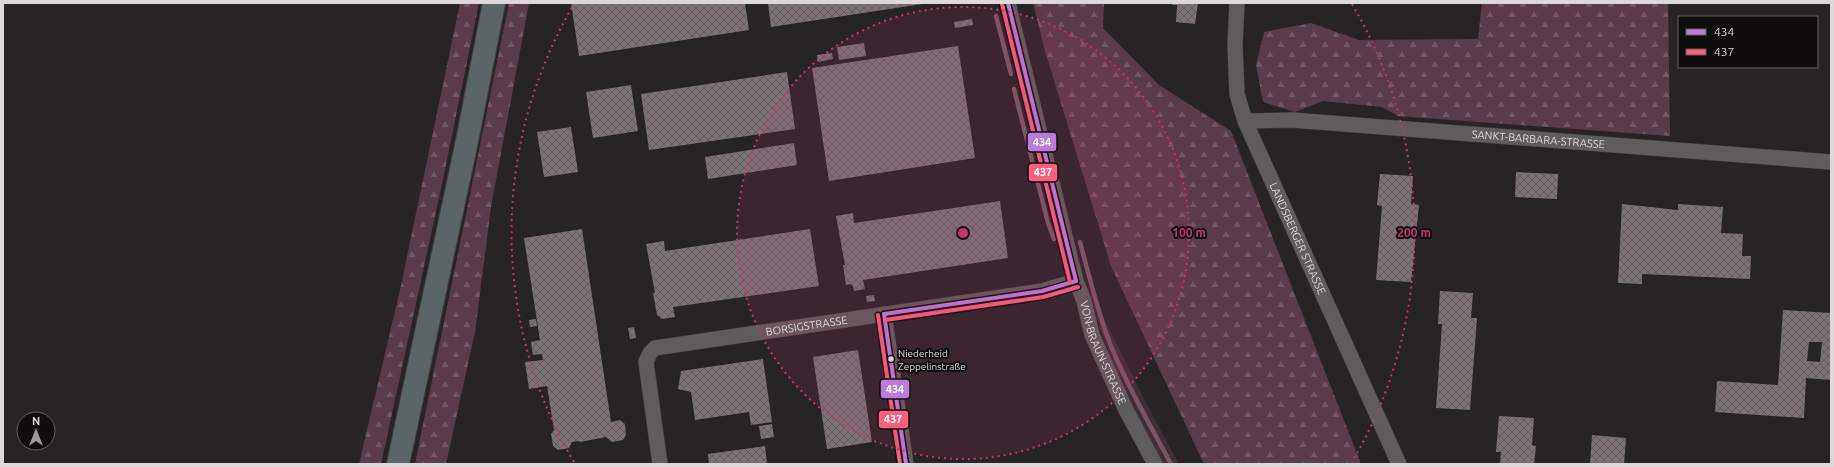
<svg xmlns="http://www.w3.org/2000/svg" width="1834" height="467" font-family="Ubuntu,sans-serif">
  <style>
    .grass { fill: #422e37 }
    .forest { fill: url(#forest-firs) }
    .lines { fill: none; stroke-linecap: round; stroke-linejoin: round }
    .stream { stroke: #795666; stroke-width: 4.5 }
    .building { fill: url(#building-cross-hatch); fill-rule: evenodd }
    .minor-casing { stroke: #423f40; stroke-width: 16 }
    .highway-casing { stroke: #423f40; stroke-width: 24 }
    .minor { stroke: #5f5c5d; stroke-width: 15 }
    .highway { stroke: #5b6467; stroke-width: 22 }
    .bus-1-casing { stroke: #100d0e; stroke-width: 7 }
    .bus-2-casing { stroke: #100d0e; stroke-width: 7 }
    .bus-1 { stroke: #bd7bd9; stroke-width: 4 }
    .bus-2 { stroke: #f8607d; stroke-width: 4 }
    .ring { fill: none; stroke: #c6356e; stroke-width: 2; stroke-dasharray: 2 4 }
    .bus-dot { fill: #ddd9db; stroke: #100d0e; stroke-width: 1.5 }
    .labels { text-anchor: middle; dominant-baseline: central; stroke-width: 4; stroke-linejoin: round; paint-order: stroke }
    .bus-label { font-size: 10px; fill: #ddd9db; stroke: #100d0e; text-anchor: start }
    .street-label { font-size: 11px; fill: #ddd9db; stroke: #100d0e }
    .centre { fill: #c6356e; stroke: #100d0e; stroke-width: 2 }
    .ring-label { font-size: 12px; text-anchor: middle; font-weight: bold; fill: #c6356e; stroke: #100d0e; stroke-width: 4; stroke-linejoin: round; paint-order: stroke }
    .line-badge { stroke: #100d0e; stroke-width: 1.5 }
    .badge-label { font-size: 11px; text-anchor: middle; font-weight: bold; fill: #fff }
  </style>
  <defs>
    <pattern id="forest-firs" width="22" height="20" patternUnits="userSpaceOnUse"><rect width="22" height="20" fill="#5b3b49"/><path d="M5 1l3.5 6h-7zM16 11l3.5 6h-7z" fill="#725763"/></pattern>
    <pattern id="building-cross-hatch" width="8" height="8" patternUnits="userSpaceOnUse"><rect width="8" height="8" fill="#7c7276"/><path d="M0 0l8 8M0 8l8-8" fill="none" stroke="#655e61"/></pattern>
  </defs>
  <rect width="100%" height="100%" fill="#282426"/>
  <polygon class="grass" points="1087,284 1145,401 1179,464 1162,464 1127,395 1113,363 1100,329"/>
  <g class="forest">
    <polygon points="460,3 479,3 442,184 381,464 359,464 400,290"/>
    <polygon points="509,3 529,3 491,207 475,332 446,464 415,464"/>
    <polygon points="1033,3 1104,3 1103,28 1159,85 1231,131 1361,464 1204,464 1111,266 1045,51"/>
    <polygon points="1482,3 1668,3 1670,136 1398,116 1382,107 1323,101 1295,112 1263,102 1256,65 1264,32 1311,23 1359,40 1478,39"/>
  </g>
  <g class="lines">
    <g class="stream">
      <polyline points="996,16 1011,74"/>
      <polyline points="1014,89 1048,223 1054,239"/>
      <path d="M1080,242C1088,273 1096,303 1106,333C1123,379 1148,421 1171,464"/>
    </g>
  </g>
  <g class="building">
    <polygon points="571,3 745,3 749,30 579,56"/>
    <polygon points="768,3 922,3 922,4 771,27"/>
    <polygon points="1172,3 1198,3 1195,24 1176,22 1177,5 1172,5"/>
    <polygon points="972,19 973,25 955,28 954,22"/>
    <polygon points="864,43 866,56 839,60 837,47"/>
    <polygon points="958,46 975,158 829,181 812,68"/>
    <polygon points="832,53 833,59 818,62 817,55"/>
    <polygon points="787,72 795,129 649,150 641,94"/>
    <polygon points="631,85 638,131 593,138 586,92"/>
    <polygon points="571,127 578,172 544,177 537,132"/>
    <polygon points="794,143 797,165 708,179 705,157"/>
    <polygon points="1516,172 1558,174 1557,199 1515,197"/>
    <polygon points="1380,174 1413,176 1411,204 1419,205 1411,282 1376,280 1382,206 1377,205"/>
    <polygon points="1000,201 1008,258 863,280 865,289 854,291 853,286 850,284 846,285 843,265 845,265 836,216 853,213 854,223"/>
    <polygon points="1622,204 1678,210 1678,204 1723,207 1721,233 1743,234 1742,256 1751,256 1750,279 1642,274 1642,284 1618,283"/>
    <polygon points="582,229 611,422 620,420 625,424 626,435 623,440 612,442 606,437 580,442 579,441 572,442 569,448 558,450 553,446 551,434 554,430 547,386 529,389 525,362 543,360 542,354 533,355 531,342 540,340 524,238"/>
    <polygon points="810,229 819,286 673,307 675,317 662,319 657,315 653,293 655,293 646,244 664,241 665,251"/>
    <polygon points="1440,291 1473,293 1471,318 1477,318 1470,410 1436,408 1442,324 1438,324"/>
    <polygon points="874,295 875,301 867,302 866,296"/>
    <path d="M1783,310L1831,313V380L1806,378L1804,418L1715,412L1717,381L1778,385ZM1809,342H1822L1820,362L1807,361Z"/>
    <polygon points="536,319 537,326 530,327 529,320"/>
    <polygon points="634,327 636,338 630,339 628,328"/>
    <polygon points="858,350 872,442 827,449 813,357"/>
    <polygon points="763,359 772,422 751,425 749,412 695,420 691,392 678,389 681,371"/>
    <polygon points="1499,416 1534,418 1532,445 1536,446 1534,464 1500,464 1501,452 1496,452"/>
    <polygon points="772,424 774,437 761,439 759,426"/>
    <polygon points="1592,435 1626,438 1624,464 1590,464"/>
    <polygon points="765,446 767,464 709,464 708,454"/>
  </g>
  <g class="lines">
    <defs>
      <g id="minor">
        <path id="s1" d="M1008,3L1076,281L1084,301L1092,335L1126,410L1155,464"/>
        <path id="s2" d="M1237,3L1235,45L1237,94L1245,121L1399,464"/>
        <path id="s3" d="M1245,121L1292,120L1831,162"/>
        <polyline points="884,314 906,464"/>
        <path id="s4" d="M660,464L646,362L650,353L655,348L1042,291L1076,281"/>
      </g>
      <polyline id="highway" points="398,464 467,141 494,3"/>
    </defs>
    <use href="#minor" class="minor-casing"/>
    <use href="#highway" class="highway-casing"/>
    <use href="#minor" class="minor"/>
    <use href="#highway" class="highway"/>
    <defs>
      <g id="bus-1">
        <polyline points="1008,3 1076,281"/>
        <polyline points="884,314 1042,291 1076,281"/>
        <polyline points="884,314 906,464"/>
      </g>
      <g id="bus-2">
        <polyline points="1002,4 1070,282"/>
        <polyline points="878,315 900,464"/>
        <polyline points="885,320 1043,297 1078,287"/>
      </g>
    </defs>
    <use href="#bus-1" class="bus-1-casing"/>
    <use href="#bus-2" class="bus-2-casing"/>
    <use href="#bus-1" class="bus-1"/>
    <use href="#bus-2" class="bus-2"/>
  </g>
  <circle cx="963" cy="233" r="226" fill="#c6356e" fill-opacity=".12"/>
  <g class="ring">
    <circle cx="963" cy="233" r="226"/>
    <path d="M574 462A451 451 0 0 1 574 4M1352 4A451 451 0 0 1 1352 462"/>
  </g>
  <circle class="bus-dot" cx="891" cy="359" r="3.5"/>
  <g class="labels">
    <g class="bus-label">
      <text x="898" y="353">Niederheid<tspan x="898" dy="13">Zeppelinstraße</tspan></text>
    </g>
    <g class="street-label">
      <text stroke="none"><textPath href="#s3" startOffset="294">SANKT-BARBARA-STRASSE</textPath></text>
      <text stroke="none"><textPath href="#s2" startOffset="248">LANDSBERGER STRASSE</textPath></text>
      <text stroke="none"><textPath href="#s4" startOffset="273">BORSIGSTRASSE</textPath></text>
      <text stroke="none"><textPath href="#s1" startOffset="363">VON-BRAUN-STRASSE</textPath></text>
    </g>
  </g>
  <circle cx="963" cy="233" r="6" class="centre"/>
  <g class="ring-label">
    <text x="1189" y="237">100 m</text>
    <text x="1414" y="237">200 m</text>
  </g>
  <g class="line-badge">
    <rect x="1027" y="132" width="30" height="20" rx="4" fill="#bd7bd9"/>
    <rect x="1028" y="163" width="30" height="19" rx="4" fill="#f8607d"/>
    <rect x="880" y="379" width="30" height="20" rx="4" fill="#bd7bd9"/>
    <rect x="878" y="410" width="31" height="19" rx="4" fill="#f8607d"/>
  </g>
  <g class="badge-label">
    <text x="1042" y="146">434</text>
    <text x="1043" y="176">437</text>
    <text x="895" y="393">434</text>
    <text x="893" y="423">437</text>
  </g>
  <rect width="1834" height="467" fill="none" stroke="#ddd9db" stroke-width="8"/>
  <rect x="1678" y="16" width="140" height="52" fill="#100d0e" stroke="#625f60"/>
  <rect x="1686" y="29" width="20" height="6" fill="#bd7bd9" stroke="#625f60"/>
  <text x="1714" y="36" font-size="12" fill="#ddd9db">434</text>
  <rect x="1686" y="49" width="20" height="6" fill="#f8607d" stroke="#625f60"/>
  <text x="1714" y="56" font-size="12" fill="#ddd9db">437</text>
  <g transform="translate(36 431)"><circle r="19" fill="#100d0e" stroke="#625f60"/>
  <path d="M0-3L7 15L0 10L-7 15Z" fill="#9e9a9c"/>
  <text y="-6" font-size="11" font-weight="bold" text-anchor="middle" fill="#ddd9db">N</text>
  </g>
</svg>
